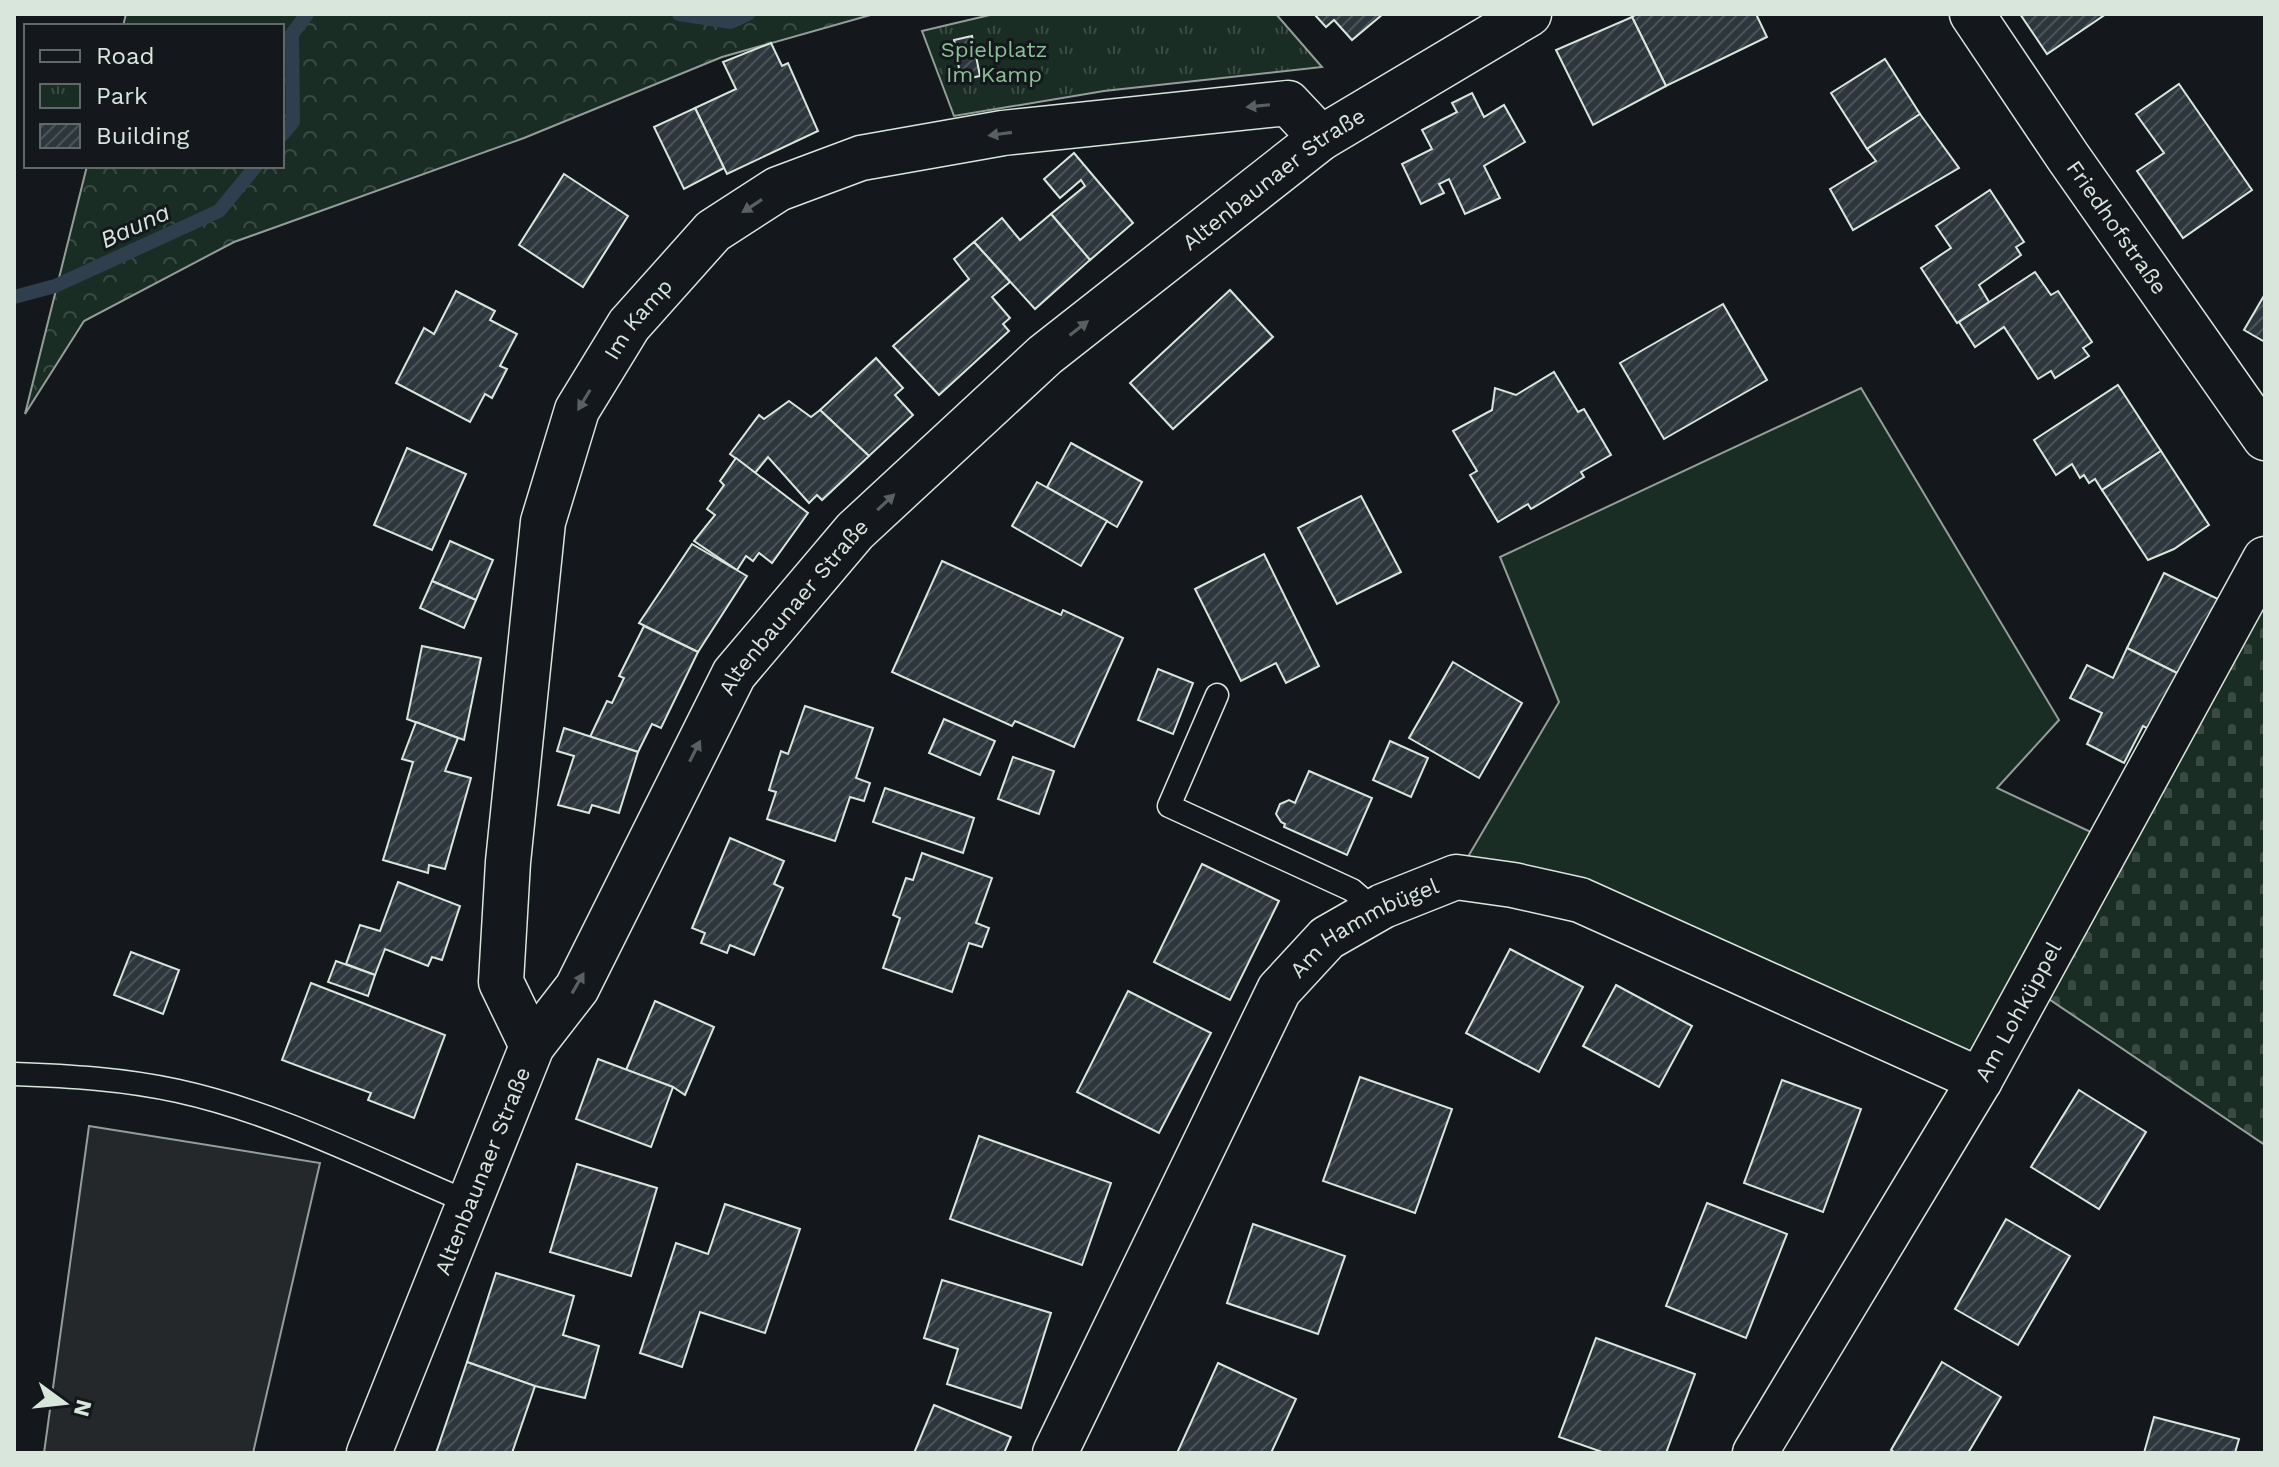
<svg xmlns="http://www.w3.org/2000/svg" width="2279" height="1467" font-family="'Work Sans',sans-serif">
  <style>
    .grass { fill: #1a2d24; stroke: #939e99; stroke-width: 2 }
    .forest { fill: url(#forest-crowns); stroke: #939e99; stroke-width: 2 }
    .cemetery { fill: url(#cemetery-stones); stroke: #939e99; stroke-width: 2 }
    .park { fill: url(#park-tufts); stroke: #939e99; stroke-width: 2 }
    .parking { fill: #24282b; stroke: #939e99; stroke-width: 2 }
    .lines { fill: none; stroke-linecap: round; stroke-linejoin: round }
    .stream { stroke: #2f3f4d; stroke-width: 14 }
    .building { fill: url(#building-hatch); stroke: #d8e6dc; stroke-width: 2 }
    .lane-casing { stroke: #d8e6dc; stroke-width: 25 }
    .street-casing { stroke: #d8e6dc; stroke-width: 47 }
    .lane { stroke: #14181c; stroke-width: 22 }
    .street { stroke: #14181c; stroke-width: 44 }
    .oneway { fill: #59605f }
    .labels { text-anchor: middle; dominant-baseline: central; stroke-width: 6; stroke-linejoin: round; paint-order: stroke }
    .park-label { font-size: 22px; fill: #8ac095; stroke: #14181c }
    .street-label { font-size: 22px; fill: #d8e6dc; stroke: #14181c }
    .water-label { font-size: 24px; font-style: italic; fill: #d8e6dc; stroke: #14181c }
  </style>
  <defs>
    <pattern id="forest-crowns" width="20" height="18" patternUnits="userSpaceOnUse" patternTransform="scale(2)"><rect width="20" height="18" fill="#1a2d24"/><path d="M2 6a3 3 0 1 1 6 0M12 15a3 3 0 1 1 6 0" fill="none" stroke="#3b4b43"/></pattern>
    <pattern id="cemetery-stones" width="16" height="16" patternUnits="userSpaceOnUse" patternTransform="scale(2)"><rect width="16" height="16" fill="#1a2d24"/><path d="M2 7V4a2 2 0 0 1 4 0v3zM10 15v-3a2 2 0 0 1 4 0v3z" fill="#3b4b43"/></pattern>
    <pattern id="park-tufts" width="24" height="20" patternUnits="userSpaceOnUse" patternTransform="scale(2)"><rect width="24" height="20" fill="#1a2d24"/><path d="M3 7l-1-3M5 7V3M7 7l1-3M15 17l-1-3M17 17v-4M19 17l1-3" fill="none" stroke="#3b4b43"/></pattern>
    <pattern id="building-hatch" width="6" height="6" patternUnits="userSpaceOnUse" patternTransform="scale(2)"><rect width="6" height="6" fill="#2c363c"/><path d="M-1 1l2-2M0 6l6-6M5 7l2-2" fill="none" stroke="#4a5358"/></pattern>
  </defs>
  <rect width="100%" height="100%" fill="#14181c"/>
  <polygon class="grass" points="1861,388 2059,720 1997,788 2110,841 1980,1080 1580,900 1456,877 1559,702 1500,557"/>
  <polygon class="forest" points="126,14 874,14 722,57 524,138 234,242 84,321 25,414 87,166 282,166 282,26 123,26"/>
  <polygon class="cemetery" points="2265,559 2265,1145 2031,987"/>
  <polygon class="park" points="994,14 1276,14 1322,67 1104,91 954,116 922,31"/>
  <polygon class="parking" points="89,1126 320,1163 253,1453 44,1453"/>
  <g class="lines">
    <g class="stream">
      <polyline points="679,14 731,22 748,14"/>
      <polyline points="282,135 293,122 292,34 307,14"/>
      <polyline points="14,297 55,286 219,211 256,166"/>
    </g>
  </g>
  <g class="building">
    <polygon points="1314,14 1383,14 1352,40 1334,20 1326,27"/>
    <polygon points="1637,14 1756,14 1767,37 1666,86 1632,17"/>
    <polygon points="2020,14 2106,14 2047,54"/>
    <polygon points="1632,17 1666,86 1593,125 1556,50"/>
    <polygon points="972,36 980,76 961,80 954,40"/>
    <polygon points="771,43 782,66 788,63 818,131 727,174 695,108 736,89 723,62"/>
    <polygon points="1885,59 1920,114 1867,149 1831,93"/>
    <polygon points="2179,84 2252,190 2183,238 2137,171 2164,153 2136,114"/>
    <polygon points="1472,93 1484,117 1504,105 1525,142 1484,166 1500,198 1465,214 1449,179 1439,184 1444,193 1421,204 1402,164 1432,149 1422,130 1457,112 1452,103"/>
    <polygon points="695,108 724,168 684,189 654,127"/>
    <polygon points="1920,114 1959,168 1853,230 1830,189 1876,161 1867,149"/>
    <polygon points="1074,153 1133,223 1090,260 1051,214 1085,186 1081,180 1060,198 1044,179"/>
    <polygon points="564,174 628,216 583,287 519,245"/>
    <polygon points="1990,190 2024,242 2016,247 2021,255 1979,285 1989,302 1957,323 1921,268 1951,248 1936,226"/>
    <polygon points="1051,214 1090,260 1035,309 974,242 1002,218 1020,240"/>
    <polygon points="974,242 1010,282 992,297 1010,318 1003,324 1009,331 939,395 893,346 969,279 954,259"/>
    <polygon points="2035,272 2051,295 2058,291 2092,342 2083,348 2089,356 2055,378 2051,371 2038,379 2004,327 1975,347 1959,322"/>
    <polygon points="1230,290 1273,337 1173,429 1130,383"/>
    <polygon points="456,291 495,311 490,320 517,334 500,366 507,369 492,398 485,394 470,422 396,383 424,328 434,334"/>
    <polygon points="2265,294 2265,342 2244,330"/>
    <polygon points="1723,304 1767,380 1664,439 1620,363"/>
    <polygon points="876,358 903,388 895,395 913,415 869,456 820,410"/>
    <polygon points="1554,372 1578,412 1584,409 1611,455 1581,472 1584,477 1531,509 1528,504 1498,522 1470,475 1477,471 1453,431 1492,410 1495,388 1516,395"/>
    <polygon points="2118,385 2161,451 2102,490 2095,479 2089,483 2084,475 2080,478 2072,464 2056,475 2034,440"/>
    <polygon points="789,401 811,417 820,410 869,456 822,500 817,495 809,503 768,457 755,473 730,454 759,415 764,419"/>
    <polygon points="1071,443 1142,482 1117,527 1047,487"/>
    <polygon points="407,448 466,474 432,550 374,525"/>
    <polygon points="2161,451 2209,525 2174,549 2148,560 2102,490"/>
    <polygon points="736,458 808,513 772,563 759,553 753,561 746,556 737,570 694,541 715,515 707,509 724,485 720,481"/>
    <polygon points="1037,482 1107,521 1081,566 1012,526"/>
    <polygon points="1361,496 1401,572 1337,604 1298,528"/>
    <polygon points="450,541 493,560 476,600 432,581"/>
    <polygon points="692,544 747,576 698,652 639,623"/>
    <polygon points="1264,554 1319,666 1286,683 1276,663 1241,681 1195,589"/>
    <polygon points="942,561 1061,615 1063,610 1123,638 1074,747 1015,721 1012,726 892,672"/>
    <polygon points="2164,573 2220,600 2191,680 2127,648"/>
    <polygon points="432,581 476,600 464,628 420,608"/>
    <polygon points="644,626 698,652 661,728 652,724 638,752 590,737 607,701 612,703 624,678 619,676"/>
    <polygon points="422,646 481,658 464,740 407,719"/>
    <polygon points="2127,648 2191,680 2156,732 2143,726 2124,763 2087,744 2102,713 2070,698 2087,665 2113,678"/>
    <polygon points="1453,662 1522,703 1479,778 1409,738"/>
    <polygon points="1158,669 1193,683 1173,734 1138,720"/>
    <polygon points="805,706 873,728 856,778 870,783 864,801 850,797 835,841 767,819 776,792 769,790 781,751 788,754"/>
    <polygon points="944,719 995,741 980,775 929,753"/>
    <polygon points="416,722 458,738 445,771 471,778 445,869 429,865 428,873 383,860 413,762 402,759"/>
    <polygon points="564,728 638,752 619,813 592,805 589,813 558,805 574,756 557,751"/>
    <polygon points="1390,741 1428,758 1411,797 1373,780"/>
    <polygon points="1013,757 1054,771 1039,814 998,799"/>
    <polygon points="1309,771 1372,798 1347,855 1284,827 1285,824 1281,822 1276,814 1280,804 1289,800 1295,803"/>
    <polygon points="885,788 974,818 963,853 873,822"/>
    <polygon points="730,838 784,861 774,884 783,888 754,955 730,945 727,953 701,943 705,933 692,928"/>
    <polygon points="922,853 992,878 976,923 989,928 982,947 969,943 952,992 883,968 900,918 893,915 906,878 913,880"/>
    <polygon points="1202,864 1279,901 1230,1000 1154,962"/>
    <polygon points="398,882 460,906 442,960 432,957 428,966 385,949 375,975 346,964 360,925 380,931"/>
    <polygon points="1510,949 1583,987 1539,1072 1466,1033"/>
    <polygon points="131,952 179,970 163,1014 114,995"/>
    <polygon points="336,961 375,975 368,996 328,982"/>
    <polygon points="311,983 445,1035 414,1118 368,1100 371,1093 282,1060"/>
    <polygon points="1616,985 1692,1026 1659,1087 1583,1046"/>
    <polygon points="1128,991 1211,1033 1159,1133 1077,1092"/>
    <polygon points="655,1001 714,1027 685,1095 673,1087 626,1070"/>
    <polygon points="598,1059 673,1087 651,1147 576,1119"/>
    <polygon points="1360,1077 1452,1109 1415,1213 1323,1181"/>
    <polygon points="1782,1080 1861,1109 1823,1212 1744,1183"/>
    <polygon points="2079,1090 2146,1132 2099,1209 2031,1167"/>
    <polygon points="979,1136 1111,1183 1082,1265 950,1219"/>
    <polygon points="577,1164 657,1188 631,1276 550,1252"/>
    <polygon points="1707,1203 1787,1234 1746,1338 1666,1306"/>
    <polygon points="725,1204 800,1229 765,1333 700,1312 682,1367 640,1353 676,1243 708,1254"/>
    <polygon points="2006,1219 2070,1256 2018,1345 1955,1309"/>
    <polygon points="1253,1224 1345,1256 1318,1334 1227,1303"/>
    <polygon points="496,1273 574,1296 563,1335 599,1346 585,1398 535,1386 467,1362"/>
    <polygon points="942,1280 1051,1313 1021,1408 947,1384 958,1349 924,1338"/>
    <polygon points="1596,1338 1695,1374 1666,1453 1605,1453 1559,1437"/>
    <polygon points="467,1362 535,1386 512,1453 436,1453"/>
    <polygon points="1942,1362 2001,1397 1968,1453 1896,1453 1891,1450"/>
    <polygon points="1218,1363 1296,1399 1271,1453 1177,1453"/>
    <polygon points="934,1405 1011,1437 1004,1453 914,1453"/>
    <polygon points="2154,1417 2239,1439 2235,1453 2144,1453"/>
  </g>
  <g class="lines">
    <defs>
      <g id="lane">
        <polyline points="1217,695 1169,806 1352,890 1375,910"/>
        <path d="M14,1074C69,1076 123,1079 178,1091C278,1113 373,1162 468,1202"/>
      </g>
      <g id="street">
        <path id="s1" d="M1972,14L2068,157L2265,438"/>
        <path id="s2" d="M532,1046L501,982L508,862L543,522L577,410L629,325L713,231L778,189L861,158L1003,133L1288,103L1321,138"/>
        <path id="s3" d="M369,1453L532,1046L577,988L734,674L855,531L1045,355L1321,138L1529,14"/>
        <path id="s4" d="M1055,1453L1279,990L1327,938L1383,906L1456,877L1513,885L1580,900L1980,1080"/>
        <path id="s5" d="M1755,1453L1980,1080L2265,559"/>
      </g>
    </defs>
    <use href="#lane" class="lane-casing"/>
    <use href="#street" class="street-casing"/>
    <use href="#lane" class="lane"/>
    <use href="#street" class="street"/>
  </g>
  <defs><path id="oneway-solid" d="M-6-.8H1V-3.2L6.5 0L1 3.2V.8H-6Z" transform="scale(2)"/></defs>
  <g class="oneway">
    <use href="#oneway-solid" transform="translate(1258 106) rotate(174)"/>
    <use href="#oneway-solid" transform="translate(1000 134) rotate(172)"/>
    <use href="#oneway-solid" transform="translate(752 206) rotate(147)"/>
    <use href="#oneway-solid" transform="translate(1079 328) rotate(-38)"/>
    <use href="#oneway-solid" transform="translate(584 400) rotate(121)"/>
    <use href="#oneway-solid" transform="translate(886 502) rotate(-43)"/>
    <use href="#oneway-solid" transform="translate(695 751) rotate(-63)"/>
    <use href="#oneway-solid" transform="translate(578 983) rotate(-60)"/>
  </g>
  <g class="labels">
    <g class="park-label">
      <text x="994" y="49">Spielplatz<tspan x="994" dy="25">Im Kamp</tspan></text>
    </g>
    <g class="street-label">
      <text stroke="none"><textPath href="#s3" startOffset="1598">Altenbaunaer Straße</textPath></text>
      <text stroke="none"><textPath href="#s1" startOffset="258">Friedhofstraße</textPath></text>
      <text stroke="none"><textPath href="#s2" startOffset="760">Im Kamp</textPath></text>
      <text stroke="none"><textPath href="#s3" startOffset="952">Altenbaunaer Straße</textPath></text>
      <text stroke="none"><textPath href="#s4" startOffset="622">Am Hammbügel</textPath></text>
      <text stroke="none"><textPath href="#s5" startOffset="514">Am Lohküppel</textPath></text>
      <text stroke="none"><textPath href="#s3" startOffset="304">Altenbaunaer Straße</textPath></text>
    </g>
    <g class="water-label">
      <text transform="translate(135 226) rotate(-25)">Bauna</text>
    </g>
  </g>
  <rect width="2279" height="1467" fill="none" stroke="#d8e6dc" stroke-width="32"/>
  <rect x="24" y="24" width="260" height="144" fill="#14181c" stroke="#626a69" stroke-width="2"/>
  <rect x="40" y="50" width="40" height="12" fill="#14181c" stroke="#626a69" stroke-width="2"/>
  <text x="96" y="64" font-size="24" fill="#d8e6dc">Road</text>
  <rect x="40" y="84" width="40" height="24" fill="url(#park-tufts)" stroke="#626a69" stroke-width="2"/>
  <text x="96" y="104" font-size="24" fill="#d8e6dc">Park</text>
  <rect x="40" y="124" width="40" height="24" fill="url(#building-hatch)" stroke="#626a69" stroke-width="2"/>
  <text x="96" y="144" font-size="24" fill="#d8e6dc">Building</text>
  <g transform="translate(64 1403) rotate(105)" stroke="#14181c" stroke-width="6" paint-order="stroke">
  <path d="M0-6L14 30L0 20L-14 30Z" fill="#d8e6dc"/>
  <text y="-12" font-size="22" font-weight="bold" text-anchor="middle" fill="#d8e6dc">N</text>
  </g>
</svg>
